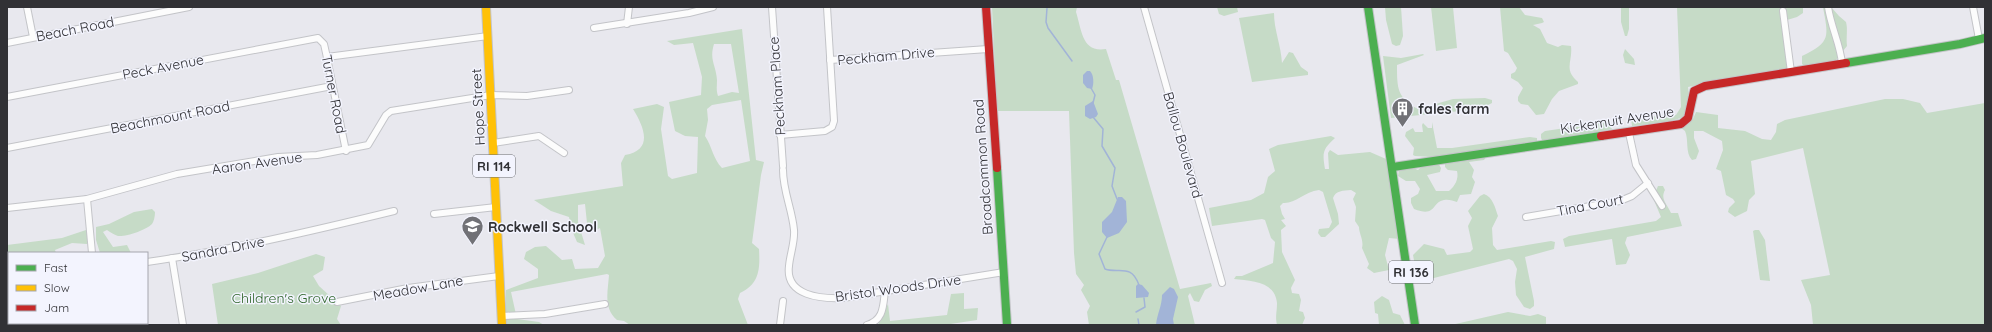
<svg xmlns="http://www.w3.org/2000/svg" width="1992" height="332" font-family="Quicksand,sans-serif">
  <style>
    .green { fill: #c6dbc7; fill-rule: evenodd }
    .water { fill: #a2b4d7 }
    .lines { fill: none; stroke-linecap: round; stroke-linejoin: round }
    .stream { stroke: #a2b4d7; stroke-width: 1.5 }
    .street-casing { stroke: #c3c4c8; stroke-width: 8 }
    .fast-casing { stroke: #c3c4c8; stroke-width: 10 }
    .slow-casing { stroke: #c3c4c8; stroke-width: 10 }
    .jam-casing { stroke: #c3c4c8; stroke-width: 10 }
    .street { stroke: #fcfcfc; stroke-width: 6 }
    .fast { stroke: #4caf50; stroke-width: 8 }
    .slow { stroke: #ffc107; stroke-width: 8 }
    .jam { stroke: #c62828; stroke-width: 8 }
    .labels { text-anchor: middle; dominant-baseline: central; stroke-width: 3; stroke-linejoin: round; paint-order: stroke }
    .shield { fill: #f3f4fe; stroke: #6b6c71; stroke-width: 1 }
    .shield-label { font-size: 13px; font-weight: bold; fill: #313135 }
    .street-label { font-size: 14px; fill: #313135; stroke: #f3f4fe }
    .poi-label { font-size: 14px; font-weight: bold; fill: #313135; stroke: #f3f4fe; text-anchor: start }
    .park-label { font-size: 14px; fill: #2e652a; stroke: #f3f4fe }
  </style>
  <rect width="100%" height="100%" fill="#e8e8ee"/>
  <g class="green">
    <path d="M992,7H1077L1076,12C1082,31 1082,53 1106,49L1116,80H1119L1180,289L1211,283L1212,286L1205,290L1199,302L1194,301L1190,293L1188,296L1195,325H1089L1087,312L1090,306L1081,290L1084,285L1076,274L1074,253L1069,111H997Z"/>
    <polygon points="1217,7 1237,7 1238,12 1224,16 1219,14"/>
    <polygon points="1385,7 1401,7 1403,36 1400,45 1396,46 1392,44 1386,20"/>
    <polygon points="1431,7 1453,7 1457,48 1436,51"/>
    <path d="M1500,7H1519L1525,15L1542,18L1544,22L1542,23L1533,25L1540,29L1547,43L1558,47L1562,45L1571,46C1573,62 1563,69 1578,82V84L1559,91L1552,99L1544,114L1536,115L1528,105L1521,104L1518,101V97L1523,88L1518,82L1511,78V74L1515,72L1517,68L1508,53L1504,51Z"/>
    <polygon points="1621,7 1629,7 1629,29 1627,36 1625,36 1621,22"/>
    <path d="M1677,7H1803V13L1797,17L1787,20L1789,69L1736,77L1688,87C1689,95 1690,106 1687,113C1681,123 1644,124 1632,126L1631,118L1676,115L1681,107Z"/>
    <path d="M1823,7H1831L1839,16L1846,22C1848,29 1846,37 1847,46L1835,61L1805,67L1802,64V56C1832,42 1828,36 1823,7Z"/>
    <path d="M1274,13C1274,30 1281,45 1282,63L1289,52L1293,53L1301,67L1308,72V75L1252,82L1239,18Z"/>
    <path d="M742,29L756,160L764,162L761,175L752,243L759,249C760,268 760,284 740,293L738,299L748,325H630L624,321L617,320C603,308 608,291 609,275L607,274L511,292L517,319L539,322L544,325H506V290L538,278V269L524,259L526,252L535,247L546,246L562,260L572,259L575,269L598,268L605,256L600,228L596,230L587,223L585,204L578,205V222L585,245L577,242L571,228L569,217L551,211L534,200L623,186L621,163L625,155C654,150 644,127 633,109L657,104L664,107L661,129L668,176L672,179L697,173L698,137L685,136L675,131L669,102L701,95L702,77L693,43L674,45L667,41ZM714,44H731L739,93L732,92L718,96C716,90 717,86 717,80C716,65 709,60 714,44ZM741,100L750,161L722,168C713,159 712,146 705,136L708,120L707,109L712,105Z"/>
    <polygon points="1625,49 1634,59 1635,65 1625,63 1623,55"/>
    <path d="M1423,54L1424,55L1397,65C1397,88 1397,98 1418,109L1453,99L1485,98L1492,100V103L1480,109L1391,118L1383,56L1401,58Z"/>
    <path d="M1885,99H1903L1920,103L1927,113L1985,103V325H1813L1811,305L1801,280L1830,275L1803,148L1751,161L1755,194L1749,200L1747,211L1735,217L1728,212L1729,208L1735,202L1733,199L1726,195L1721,171L1716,169L1723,150L1722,141L1703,131H1694V138L1699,151L1696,159L1692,160C1685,153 1689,140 1685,131L1681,128L1693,119L1696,112L1718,115V128L1745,131L1762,139L1771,140L1776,132L1777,124L1785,120Z"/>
    <polygon points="1432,122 1437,148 1452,148 1530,137 1537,138 1537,141 1433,157 1415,156 1413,155 1414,148 1405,136 1406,132 1413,128 1415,132 1423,132 1422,125 1423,123 1428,128 1432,128"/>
    <polygon points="1607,122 1612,129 1543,142 1541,138 1541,134 1545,131"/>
    <path d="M1331,136L1335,138C1323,149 1322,152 1325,169H1329L1328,153L1330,150L1338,155L1370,152L1386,159L1400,239L1389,238L1385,255L1389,270L1374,273L1367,268L1369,264L1362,248C1364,240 1359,234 1359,227L1355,221L1356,207L1353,199L1356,193L1351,190C1343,191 1336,190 1333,198L1338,214L1339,224L1325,237H1321L1318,233L1319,229L1329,228L1332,222L1323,192L1319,190C1304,192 1295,204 1283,203L1280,206L1282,214L1285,219L1281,220L1286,226L1281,230L1282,252L1295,280L1291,288L1292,293L1299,294L1301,300L1299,311L1303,312L1305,318L1302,325H1277C1275,316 1277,312 1277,303C1275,281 1251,281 1234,279L1236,276H1242L1273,263L1275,242L1271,238L1265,220L1262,219L1212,226L1209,208L1251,200L1264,193L1268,177L1275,171L1269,149L1278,145Z"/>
    <path d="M1486,157L1484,160L1469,162L1474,170L1472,177L1475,182L1471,194L1460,195L1457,202C1453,201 1449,199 1444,200C1431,202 1437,218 1414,209L1411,203V198L1418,194L1420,189L1415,181H1406L1398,176L1399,170L1408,166L1418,170L1424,164L1436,160L1441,168L1440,172L1427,175L1436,191H1449C1455,186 1459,179 1457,171L1448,170L1445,167V159Z"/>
    <path d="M1658,186H1663L1665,190C1660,199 1667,204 1671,213H1678L1682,226L1627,237L1625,243L1630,255L1626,264L1616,265L1612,239L1565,247L1563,239L1569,236L1656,221L1661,217L1653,198Z"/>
    <path d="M1484,194C1493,197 1495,208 1498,216L1492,228L1493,245L1497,250L1551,241L1555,242L1554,249L1525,257L1534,301V306L1530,309L1524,307L1516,295L1515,282L1517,269L1513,261L1509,259L1418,282L1413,255L1424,244L1444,249L1447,255L1470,252L1473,249L1468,226L1472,218L1468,211L1480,196Z"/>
    <path d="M152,209L155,212C155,216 154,221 152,224C146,230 126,237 118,236C115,235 110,232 107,230L103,232L113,247L127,245L131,253H100L96,240V227L109,224L134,212Z"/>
    <polygon points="86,230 89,232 87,244 72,243 55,250 56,253 9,253 9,299 7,299 7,245 62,238"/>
    <polygon points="1755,230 1759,230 1765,240 1770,281 1760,280 1753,231"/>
    <polygon points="316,254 325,257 323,270 313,276 319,286 341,306 337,319 341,325 218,325 212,284 258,273"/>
    <polygon points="964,293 964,309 978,308 977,320 944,325 878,325 888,304 890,321 947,315 951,294"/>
    <polygon points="1382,296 1389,300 1393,313 1400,315 1405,325 1379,325 1378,314 1375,313 1374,302"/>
    <polygon points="1508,312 1530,316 1538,314 1546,317 1546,325 1451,325"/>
  </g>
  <g class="water">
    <path d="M1087,71H1090C1094,75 1094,84 1092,89L1087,88L1083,83V75Z"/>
    <polygon points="1093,101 1098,114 1096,117 1090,119 1085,116 1085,106"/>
    <polygon points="1118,197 1122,197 1126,201 1127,222 1119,233 1107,238 1102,232 1102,222 1112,212"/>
    <polygon points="1138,284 1142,285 1149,293 1148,297 1136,298 1136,286"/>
    <path d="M1170,287L1174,289L1178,297L1173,319L1174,325H1156C1157,314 1162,306 1162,295Z"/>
  </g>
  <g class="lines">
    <g class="stream">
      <polyline points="1047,8 1046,22 1048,28 1072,61"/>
      <polyline points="1091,88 1095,95 1093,103"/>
      <polyline points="1093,117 1103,129 1102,146 1115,168 1112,186 1117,199"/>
      <path d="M1107,237L1099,254L1105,269C1119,274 1131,263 1139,285"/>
      <polyline points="1136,312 1145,307 1144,298"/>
      <polyline points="1138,319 1139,325"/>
    </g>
    <defs>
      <g id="street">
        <polyline points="27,7 33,37"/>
        <polyline points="772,7 783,166"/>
        <polyline points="1144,7 1222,283"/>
        <path d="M1828,7C1831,27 1840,44 1842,63"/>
        <polyline points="1973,7 1979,39"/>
        <polyline points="1783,11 1791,72"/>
        <polyline points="627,24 629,7"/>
        <polyline points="594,28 689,13 713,7"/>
        <polyline points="7,43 189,7"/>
        <polyline points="327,57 488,36"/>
        <polyline points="830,60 988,49"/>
        <polyline points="7,97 318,38 324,44 326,53 346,151"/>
        <polyline points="1629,133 1636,165 1662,206"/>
        <polyline points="780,135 825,131 832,127 834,121 827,7"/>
        <polyline points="493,143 539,136 564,153"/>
        <polyline points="7,148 332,86"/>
        <path d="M783,170C783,191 792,209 794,230C795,242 790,254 789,266C785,296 821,299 843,298L1004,272"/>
        <polyline points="87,199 92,253"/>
        <polyline points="7,208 87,199 177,174 278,157 317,155 368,145 386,115 391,111 491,95 527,96 569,90"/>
        <polyline points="434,214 496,207"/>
        <polyline points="1526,217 1620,201 1632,196 1648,183"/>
        <polyline points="172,258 183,325"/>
        <path d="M147,262C231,250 312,231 394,211"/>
        <polyline points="337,302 408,288 499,276"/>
        <polyline points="502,316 545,314 605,304"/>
        <polyline points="19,323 20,325"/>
        <polyline points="780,325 783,301"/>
        <path d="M867,325C884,320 883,306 885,291"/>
      </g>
      <g id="fast">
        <polyline points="1368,7 1415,325"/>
        <polyline points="1846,63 1960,44 1985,38"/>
        <polyline points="1393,167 1601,136"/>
        <polyline points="997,168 1007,325"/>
      </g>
      <polyline id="slow" points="486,7 502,325"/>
      <g id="jam">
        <polyline points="986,7 997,168"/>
        <polyline points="1601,136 1681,124 1688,118 1694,91 1705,86 1846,63"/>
      </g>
    </defs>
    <use href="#street" class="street-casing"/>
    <use href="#fast" class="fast-casing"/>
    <use href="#slow" class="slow-casing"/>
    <use href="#jam" class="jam-casing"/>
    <use href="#street" class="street"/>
    <use href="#fast" class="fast"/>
    <use href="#slow" class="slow"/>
    <use href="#jam" class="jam"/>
  </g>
  <defs>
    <symbol id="building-pin" viewBox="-11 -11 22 30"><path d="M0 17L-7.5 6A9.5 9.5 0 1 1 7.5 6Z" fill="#717176" stroke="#f3f4fe"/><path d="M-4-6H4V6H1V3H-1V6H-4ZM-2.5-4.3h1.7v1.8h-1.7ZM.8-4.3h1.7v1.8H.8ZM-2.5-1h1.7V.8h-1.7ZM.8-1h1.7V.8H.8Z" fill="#fff"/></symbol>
    <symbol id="school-pin" viewBox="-11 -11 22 30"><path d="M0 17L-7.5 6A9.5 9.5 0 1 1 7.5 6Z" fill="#717176" stroke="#f3f4fe"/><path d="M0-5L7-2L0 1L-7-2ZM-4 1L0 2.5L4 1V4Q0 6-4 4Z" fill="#fff"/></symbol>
  </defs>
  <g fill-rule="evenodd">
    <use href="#building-pin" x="1390" y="96" width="25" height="34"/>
    <use href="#school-pin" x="460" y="214" width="25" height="34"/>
  </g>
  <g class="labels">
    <g class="shield">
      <rect x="473" y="155" width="42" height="22" rx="3"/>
      <rect x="1389" y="261" width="44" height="22" rx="3"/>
    </g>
    <g class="shield-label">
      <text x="494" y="166">RI 114</text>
      <text x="1411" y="272">RI 136</text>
    </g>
    <g class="street-label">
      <text transform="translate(75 29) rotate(-11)">Beach Road</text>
      <text transform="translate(886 56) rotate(-5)">Peckham Drive</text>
      <text transform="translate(163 67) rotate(-11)">Peck Avenue</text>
      <text transform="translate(777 86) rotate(-94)">Peckham Place</text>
      <text transform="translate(334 94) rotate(79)">Turner Road</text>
      <text transform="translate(478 107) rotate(-93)">Hope Street</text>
      <text transform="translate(170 117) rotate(-11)">Beachmount Road</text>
      <text transform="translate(1617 120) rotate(-9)">Kickemuit Avenue</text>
      <text transform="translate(1183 145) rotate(74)">Ballou Boulevard</text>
      <text transform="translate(257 163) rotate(-8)">Aaron Avenue</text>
      <text transform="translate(983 167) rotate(-94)">Broadcommon Road</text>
      <text transform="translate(1590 205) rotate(-11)">Tina Court</text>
      <text transform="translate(223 249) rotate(-11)">Sandra Drive</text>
      <text transform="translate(418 288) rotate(-10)">Meadow Lane</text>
      <text transform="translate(898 288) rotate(-8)">Bristol Woods Drive</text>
    </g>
    <g class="poi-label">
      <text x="1418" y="109">fales farm</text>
      <text x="488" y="227">Rockwell School</text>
    </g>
    <g class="park-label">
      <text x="284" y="298">Children's Grove</text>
    </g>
  </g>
  <rect width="1992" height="332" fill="none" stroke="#313135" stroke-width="16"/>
  <rect x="8" y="252" width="140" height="72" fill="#f3f4fe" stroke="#a5a6ae"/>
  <rect x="16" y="265" width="20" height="6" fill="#4caf50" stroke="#a5a6ae"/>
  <text x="44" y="272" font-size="12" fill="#313135">Fast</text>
  <rect x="16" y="285" width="20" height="6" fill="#ffc107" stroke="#a5a6ae"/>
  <text x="44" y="292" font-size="12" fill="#313135">Slow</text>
  <rect x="16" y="305" width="20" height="6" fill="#c62828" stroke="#a5a6ae"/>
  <text x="44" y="312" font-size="12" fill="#313135">Jam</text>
</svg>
